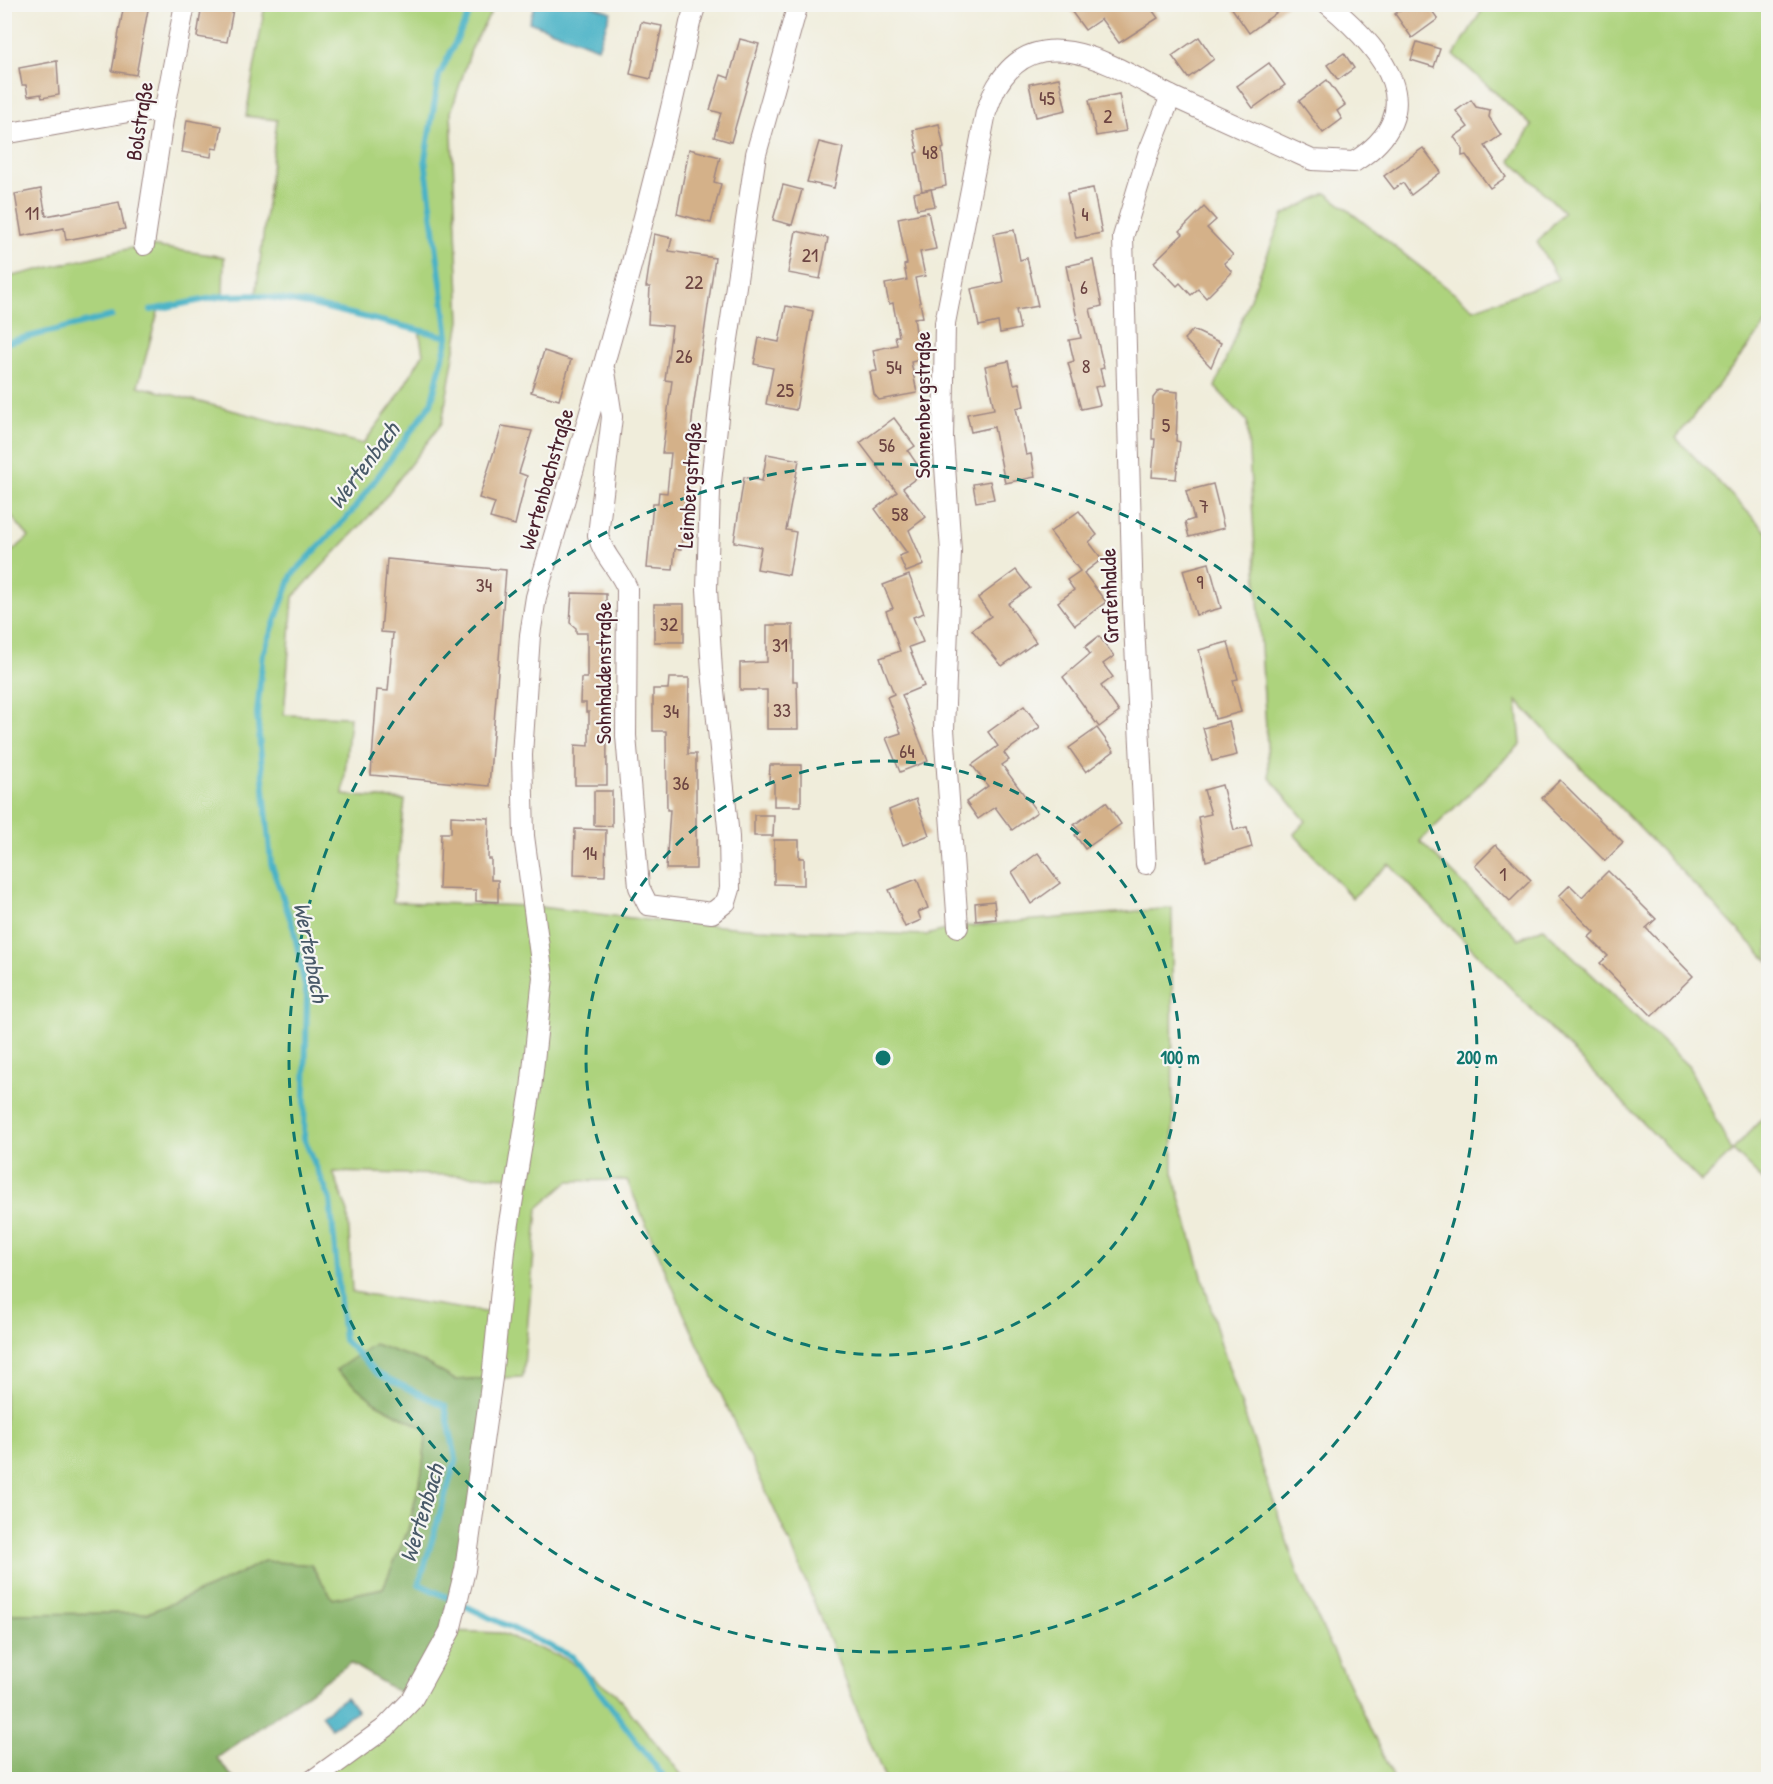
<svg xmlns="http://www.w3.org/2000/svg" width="1773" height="1784" font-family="'Patrick Hand',sans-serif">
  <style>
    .green { fill: #add37d; stroke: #7c7954; stroke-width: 1.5; fill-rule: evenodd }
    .forest { fill: #8ab56c; stroke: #6a6a4c; stroke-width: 1.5 }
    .water { fill: #48b2c6; stroke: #496878; stroke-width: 1.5 }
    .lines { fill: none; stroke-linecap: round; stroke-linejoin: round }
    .stream { stroke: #48b2c6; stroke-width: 6 }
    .building { fill: #d4b189 }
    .street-casing { stroke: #9d8683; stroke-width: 22 }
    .street { stroke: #fff; stroke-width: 20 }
    .ring { fill: none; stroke: #0f766e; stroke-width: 3; stroke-dasharray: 10 8 }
    .labels { text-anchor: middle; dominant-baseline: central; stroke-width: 4.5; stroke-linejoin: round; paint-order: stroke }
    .number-label { font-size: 20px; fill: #6c4442 }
    .street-label { font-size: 22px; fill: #4a1f2b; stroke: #f6f6f2 }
    .water-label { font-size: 24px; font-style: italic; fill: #495a69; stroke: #f6f6f2 }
    .centre { fill: #0f766e; stroke: #f6f6f2; stroke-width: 3 }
    .ring-label { font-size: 18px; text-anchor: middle; font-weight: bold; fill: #0f766e; stroke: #f6f6f2; stroke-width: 4.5; stroke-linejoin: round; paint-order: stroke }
  </style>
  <rect width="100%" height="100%" fill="#f6f6f2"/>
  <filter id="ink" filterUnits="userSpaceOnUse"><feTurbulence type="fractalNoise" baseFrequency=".0167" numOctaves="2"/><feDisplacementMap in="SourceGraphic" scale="12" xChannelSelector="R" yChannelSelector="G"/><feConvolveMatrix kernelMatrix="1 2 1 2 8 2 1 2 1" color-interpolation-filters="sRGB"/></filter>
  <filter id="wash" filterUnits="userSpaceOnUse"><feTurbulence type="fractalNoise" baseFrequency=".008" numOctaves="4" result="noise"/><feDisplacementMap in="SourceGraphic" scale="24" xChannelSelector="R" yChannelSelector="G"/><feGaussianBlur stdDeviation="1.35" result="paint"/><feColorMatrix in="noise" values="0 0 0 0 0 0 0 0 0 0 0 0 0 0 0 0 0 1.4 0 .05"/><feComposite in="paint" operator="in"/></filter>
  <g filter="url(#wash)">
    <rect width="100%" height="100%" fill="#f0eddb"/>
    <g class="green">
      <polygon points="1486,4 1768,5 1768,322 1676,438 1768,533 1768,961 1517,701 1521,744 1420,841 1519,939 1543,928 1689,1067 1732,1151 1768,1112 1768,1185 1733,1151 1701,1182 1389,864 1352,898 1294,834 1306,821 1269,777 1247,421 1215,387 1283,215 1326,193 1474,309 1558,279 1537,242 1564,212 1510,160 1532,126 1454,55"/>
      <path d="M265,5H495L472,47L451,112L460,321L442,423L376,509L293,597L284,715L350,717L343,795L405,800L393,902L532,906L656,921L758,929L926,935L958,927L1172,908L1173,1172L1221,1344L1301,1583L1394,1779H885L793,1550L685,1316L627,1180L569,1181L538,1208L523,1377L455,1380L422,1361L336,1370L376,1403L427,1430L422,1472L408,1530L383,1588L333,1599L311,1565L264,1561L212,1587L148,1613L5,1614L4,558L29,537L5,509L4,278L144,245L224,257L223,296L159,308L138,386L363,444L395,401L423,354L419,330L314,305L256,295L277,120L246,116ZM333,1172L518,1177L497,1314L352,1292L348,1212Z"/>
      <polygon points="450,1631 501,1633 568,1660 615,1693 685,1779 313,1780 385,1728"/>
    </g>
    <polygon class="forest" points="374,1344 422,1361 455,1380 492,1378 465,1570 412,1700 350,1663 217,1758 234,1779 5,1779 4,1614 148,1613 212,1587 264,1561 311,1565 333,1599 383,1588 408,1530 422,1472 427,1430 376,1403 336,1370"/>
    <g class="water">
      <polygon points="535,5 590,5 611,12 598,48 529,22"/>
      <polygon points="346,1697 357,1711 331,1728 321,1715"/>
    </g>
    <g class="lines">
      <g class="stream">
        <polyline points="474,4 439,76 425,159 448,337 431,404 351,513 292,575 263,654 257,714 271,863 294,930 307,997 304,1138 330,1200 344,1340 378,1374 445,1406 456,1459 419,1584 573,1657 666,1780"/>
        <polyline points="151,310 223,296 256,295 314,305 448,337"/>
        <polyline points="4,343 112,316"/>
      </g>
    </g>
    <g id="blocks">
      <g class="building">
        <polygon points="124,4 149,4 136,75 112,71"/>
        <polygon points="202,4 234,4 227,42 197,37"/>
        <polygon points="1066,4 1148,4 1158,18 1119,43 1101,19 1085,30"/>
        <polygon points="1229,4 1288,4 1249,33"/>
        <polygon points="1408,4 1427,4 1438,19 1412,38 1395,14"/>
        <polygon points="641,22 662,26 651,79 630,74"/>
        <polygon points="1199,37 1214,59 1188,78 1172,56"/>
        <polygon points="740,39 759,44 731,142 714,137 721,113 710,110 721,75 729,78"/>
        <polygon points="1417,42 1440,49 1434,67 1411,60"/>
        <polygon points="1344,53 1354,68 1338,80 1327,65"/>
        <polygon points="57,61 59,95 42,98 41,94 28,96 26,85 22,85 19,68"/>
        <polygon points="1269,63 1285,85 1253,108 1237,86"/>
        <polygon points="1059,78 1066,110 1036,117 1029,84"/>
        <polygon points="1327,80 1345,105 1337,111 1342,119 1323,133 1299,101"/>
        <polygon points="1119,94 1126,131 1096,136 1089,100"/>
        <polygon points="1471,100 1476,107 1490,110 1489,117 1501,135 1485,146 1506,177 1490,188 1466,155 1462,156 1462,148 1454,137 1468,127 1456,111"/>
        <polygon points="187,120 222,126 218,149 212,148 211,157 182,152"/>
        <polygon points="939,124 944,148 942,149 946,186 922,191 915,153 918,152 913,130"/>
        <polygon points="819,142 843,148 834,188 807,182"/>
        <polygon points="1423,148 1441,172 1411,195 1403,183 1394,189 1384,176"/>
        <polygon points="689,149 720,157 714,182 721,184 711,223 677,214"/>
        <polygon points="783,185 802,190 792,225 773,220"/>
        <polygon points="1093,188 1102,233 1076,238 1067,193"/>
        <polygon points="41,189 46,216 119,202 125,229 66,240 64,228 22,236 15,194"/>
        <polygon points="931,189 935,206 917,209 914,193"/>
        <polygon points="1204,207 1216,220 1207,228 1233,255 1224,263 1232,272 1206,298 1198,289 1191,295 1180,283 1177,286 1154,262 1183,234 1180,231"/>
        <polygon points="928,212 936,249 920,252 925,276 915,278 923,317 914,318 920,360 911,362 917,393 879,400 874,394 870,372 877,371 873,350 897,345 895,336 899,336 893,303 889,304 885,284 907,280 904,265 907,264 898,218"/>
        <polygon points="1014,230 1020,260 1027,258 1038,306 1016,310 1020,329 1000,333 998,322 979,326 971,289 1003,282 993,234"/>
        <polygon points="796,231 828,238 820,279 788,273"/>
        <polygon points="654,234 672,238 669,251 715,258 693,409 681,549 675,549 673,570 647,568 653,503 658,503 659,492 667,493 671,453 662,453 672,381 665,380 672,326 648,324 650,287 646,287"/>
        <polygon points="1093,260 1102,306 1090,309 1104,368 1100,369 1104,385 1095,387 1100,405 1081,409 1068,363 1074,361 1069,340 1081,338 1066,266"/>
        <polygon points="786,306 813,311 796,410 766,404 773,368 754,364 759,338 779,342"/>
        <polygon points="1193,330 1221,343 1211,367 1184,339"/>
        <polygon points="544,351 571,360 559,400 531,392"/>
        <polygon points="1009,361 1014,384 1019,383 1024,406 1016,408 1026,455 1031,454 1035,477 1005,483 994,427 971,432 967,414 994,409 985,366"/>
        <polygon points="1159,390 1178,392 1176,441 1180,442 1176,479 1152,477 1155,439 1152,439 1153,398"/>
        <polygon points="894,418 915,446 908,451 923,473 903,488 926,517 909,530 924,565 906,572 899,556 907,553 875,509 897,492 860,443"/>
        <polygon points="502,426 532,431 519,473 527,476 515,525 490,518 495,503 479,498"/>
        <polygon points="767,454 799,460 786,530 796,532 789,575 757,569 761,547 734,542 744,477 762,481"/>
        <polygon points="990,481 994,499 976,502 973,484"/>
        <polygon points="1213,484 1224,528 1189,537 1185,522 1194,519 1186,491"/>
        <polygon points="1079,511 1097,535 1089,542 1102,559 1084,573 1106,602 1075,625 1058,602 1074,590 1067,580 1080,571 1050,532"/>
        <polygon points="387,559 506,570 489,786 371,775 377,690 388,691 393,633 381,632"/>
        <polygon points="1209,563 1221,608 1196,615 1183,570"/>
        <polygon points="1016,570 1030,588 1008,604 1036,642 1002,666 972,630 991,616 978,598"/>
        <polygon points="909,575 924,613 913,617 923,642 909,647 924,686 902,695 928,761 900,772 886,738 901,733 887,697 894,694 880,658 900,651 886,611 893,608 883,585"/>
        <polygon points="572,593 606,594 607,785 575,785 575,745 589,746 589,712 586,712 586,703 580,703 581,678 587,678 587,633 576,633 576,628 570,623"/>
        <rect x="654" y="604" width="30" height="38"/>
        <polygon points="767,625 793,625 793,681 797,681 798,729 767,729 767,690 740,690 740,663 767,662"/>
        <polygon points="1099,636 1114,656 1103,664 1113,677 1101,686 1119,712 1099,727 1063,677 1090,654 1085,647"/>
        <polygon points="1228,642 1238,679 1233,680 1241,712 1215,719 1199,650"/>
        <polygon points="669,678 689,678 688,754 696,754 696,869 666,869 670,810 667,810 666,731 653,731 653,689 668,689"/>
        <polygon points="1024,706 1040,727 1004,753 1009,760 1002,765 1037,812 1012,830 995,807 978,819 966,802 988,786 972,765 998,746 988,732"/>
        <polygon points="1229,721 1237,755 1212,761 1203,728"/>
        <polygon points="1097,728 1114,751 1086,772 1069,748"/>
        <polygon points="770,765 801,765 801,806 774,806 774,782 769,782"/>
        <polygon points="1560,780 1623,843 1605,861 1542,798"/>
        <polygon points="1222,785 1234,830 1247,827 1252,847 1206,861 1198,817 1211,814 1204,790"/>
        <polygon points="594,791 612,791 612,826 594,825"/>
        <polygon points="916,799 929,835 903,845 889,810"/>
        <polygon points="1106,802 1121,824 1085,849 1075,835 1080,832 1074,825"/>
        <polygon points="754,815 774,815 773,836 754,836"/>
        <polygon points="451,816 489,818 488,859 491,859 491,880 498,880 498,902 476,901 476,890 439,889 441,833 451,833"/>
        <polygon points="575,829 606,830 605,876 574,875"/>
        <polygon points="774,840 799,840 799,858 804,858 804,885 774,884"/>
        <polygon points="1496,845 1531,880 1510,901 1475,866"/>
        <polygon points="1038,853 1060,883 1031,904 1012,872"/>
        <polygon points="1608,871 1656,919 1646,928 1693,976 1652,1016 1600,963 1608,956 1589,937 1594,932 1559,896 1570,885 1582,897"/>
        <polygon points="917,879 928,908 918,912 921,920 905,927 889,890"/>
        <polygon points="994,901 996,919 976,921 975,903"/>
      </g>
    </g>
  </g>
  <g filter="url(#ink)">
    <use href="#blocks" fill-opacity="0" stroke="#9d8683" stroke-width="1.5"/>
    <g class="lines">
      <defs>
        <g id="street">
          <polyline points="4,134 134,111 164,113"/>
          <polyline points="144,245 164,113 185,4"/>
          <path d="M605,372L612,417L598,535C603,556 618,567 627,588L626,736L639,887L648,905L712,913L726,902L730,889L729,837L712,671L707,589L710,491L723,372L756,154L798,4"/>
          <path d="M1146,864L1133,604L1123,237L1149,151L1171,96L1312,160L1354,162C1435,111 1383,50 1328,4"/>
          <path d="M958,927L944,729L951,551L943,438L945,323L986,112C990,103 993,91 999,83C1042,15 1121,71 1171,96"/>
          <path d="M313,1780L385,1728L412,1700L450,1631L465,1570L492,1378L506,1241L531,1089L543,977L524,836L522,755L530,635L536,597C592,407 649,217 690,23L696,4"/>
        </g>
      </defs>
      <use href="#street" class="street-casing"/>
      <use href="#street" class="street"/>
    </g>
  </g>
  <g class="ring">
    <circle cx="883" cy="1058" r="297"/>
    <circle cx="883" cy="1058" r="594"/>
  </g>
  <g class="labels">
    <g class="number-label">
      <text x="1047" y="97">45</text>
      <text x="1108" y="115">2</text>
      <text x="930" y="151">48</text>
      <text x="32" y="212">11</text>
      <text x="1085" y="213">4</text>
      <text x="810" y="254">21</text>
      <text x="694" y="281">22</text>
      <text x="1084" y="286">6</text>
      <text x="684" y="355">26</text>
      <text x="1086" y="365">8</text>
      <text x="894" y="366">54</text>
      <text x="785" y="389">25</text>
      <text x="1166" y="424">5</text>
      <text x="887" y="444">56</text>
      <text x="1204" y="505">7</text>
      <text x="900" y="513">58</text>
      <text x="1200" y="581">9</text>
      <text x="484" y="584">34</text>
      <text x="669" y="623">32</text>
      <text x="780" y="644">31</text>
      <text x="782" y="709">33</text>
      <text x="671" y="710">34</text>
      <text x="907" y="750">64</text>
      <text x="681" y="782">36</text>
      <text x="590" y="852">14</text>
      <text x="1503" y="873">1</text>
    </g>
    <g class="street-label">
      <text transform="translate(139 121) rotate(-81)">Bolstraße</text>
      <text transform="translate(922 405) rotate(-90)">Sonnenbergstraße</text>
      <text transform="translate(546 479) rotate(-74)">Wertenbachstraße</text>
      <text transform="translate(689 485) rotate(-86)">Leimbergstraße</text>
      <text transform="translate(1109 596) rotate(-92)">Grafenhalde</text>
      <text transform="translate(603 673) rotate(-90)">Sohnhaldenstraße</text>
    </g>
    <g class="water-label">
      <text transform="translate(363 465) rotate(-53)">Wertenbach</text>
      <text transform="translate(312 952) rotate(79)">Wertenbach</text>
      <text transform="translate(421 1513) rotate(-73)">Wertenbach</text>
    </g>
  </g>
  <circle cx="883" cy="1058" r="9" class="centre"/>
  <g class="ring-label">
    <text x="1180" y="1064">100 m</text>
    <text x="1477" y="1064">200 m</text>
  </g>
  <rect width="1773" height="1784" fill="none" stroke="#f6f6f2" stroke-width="24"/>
</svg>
